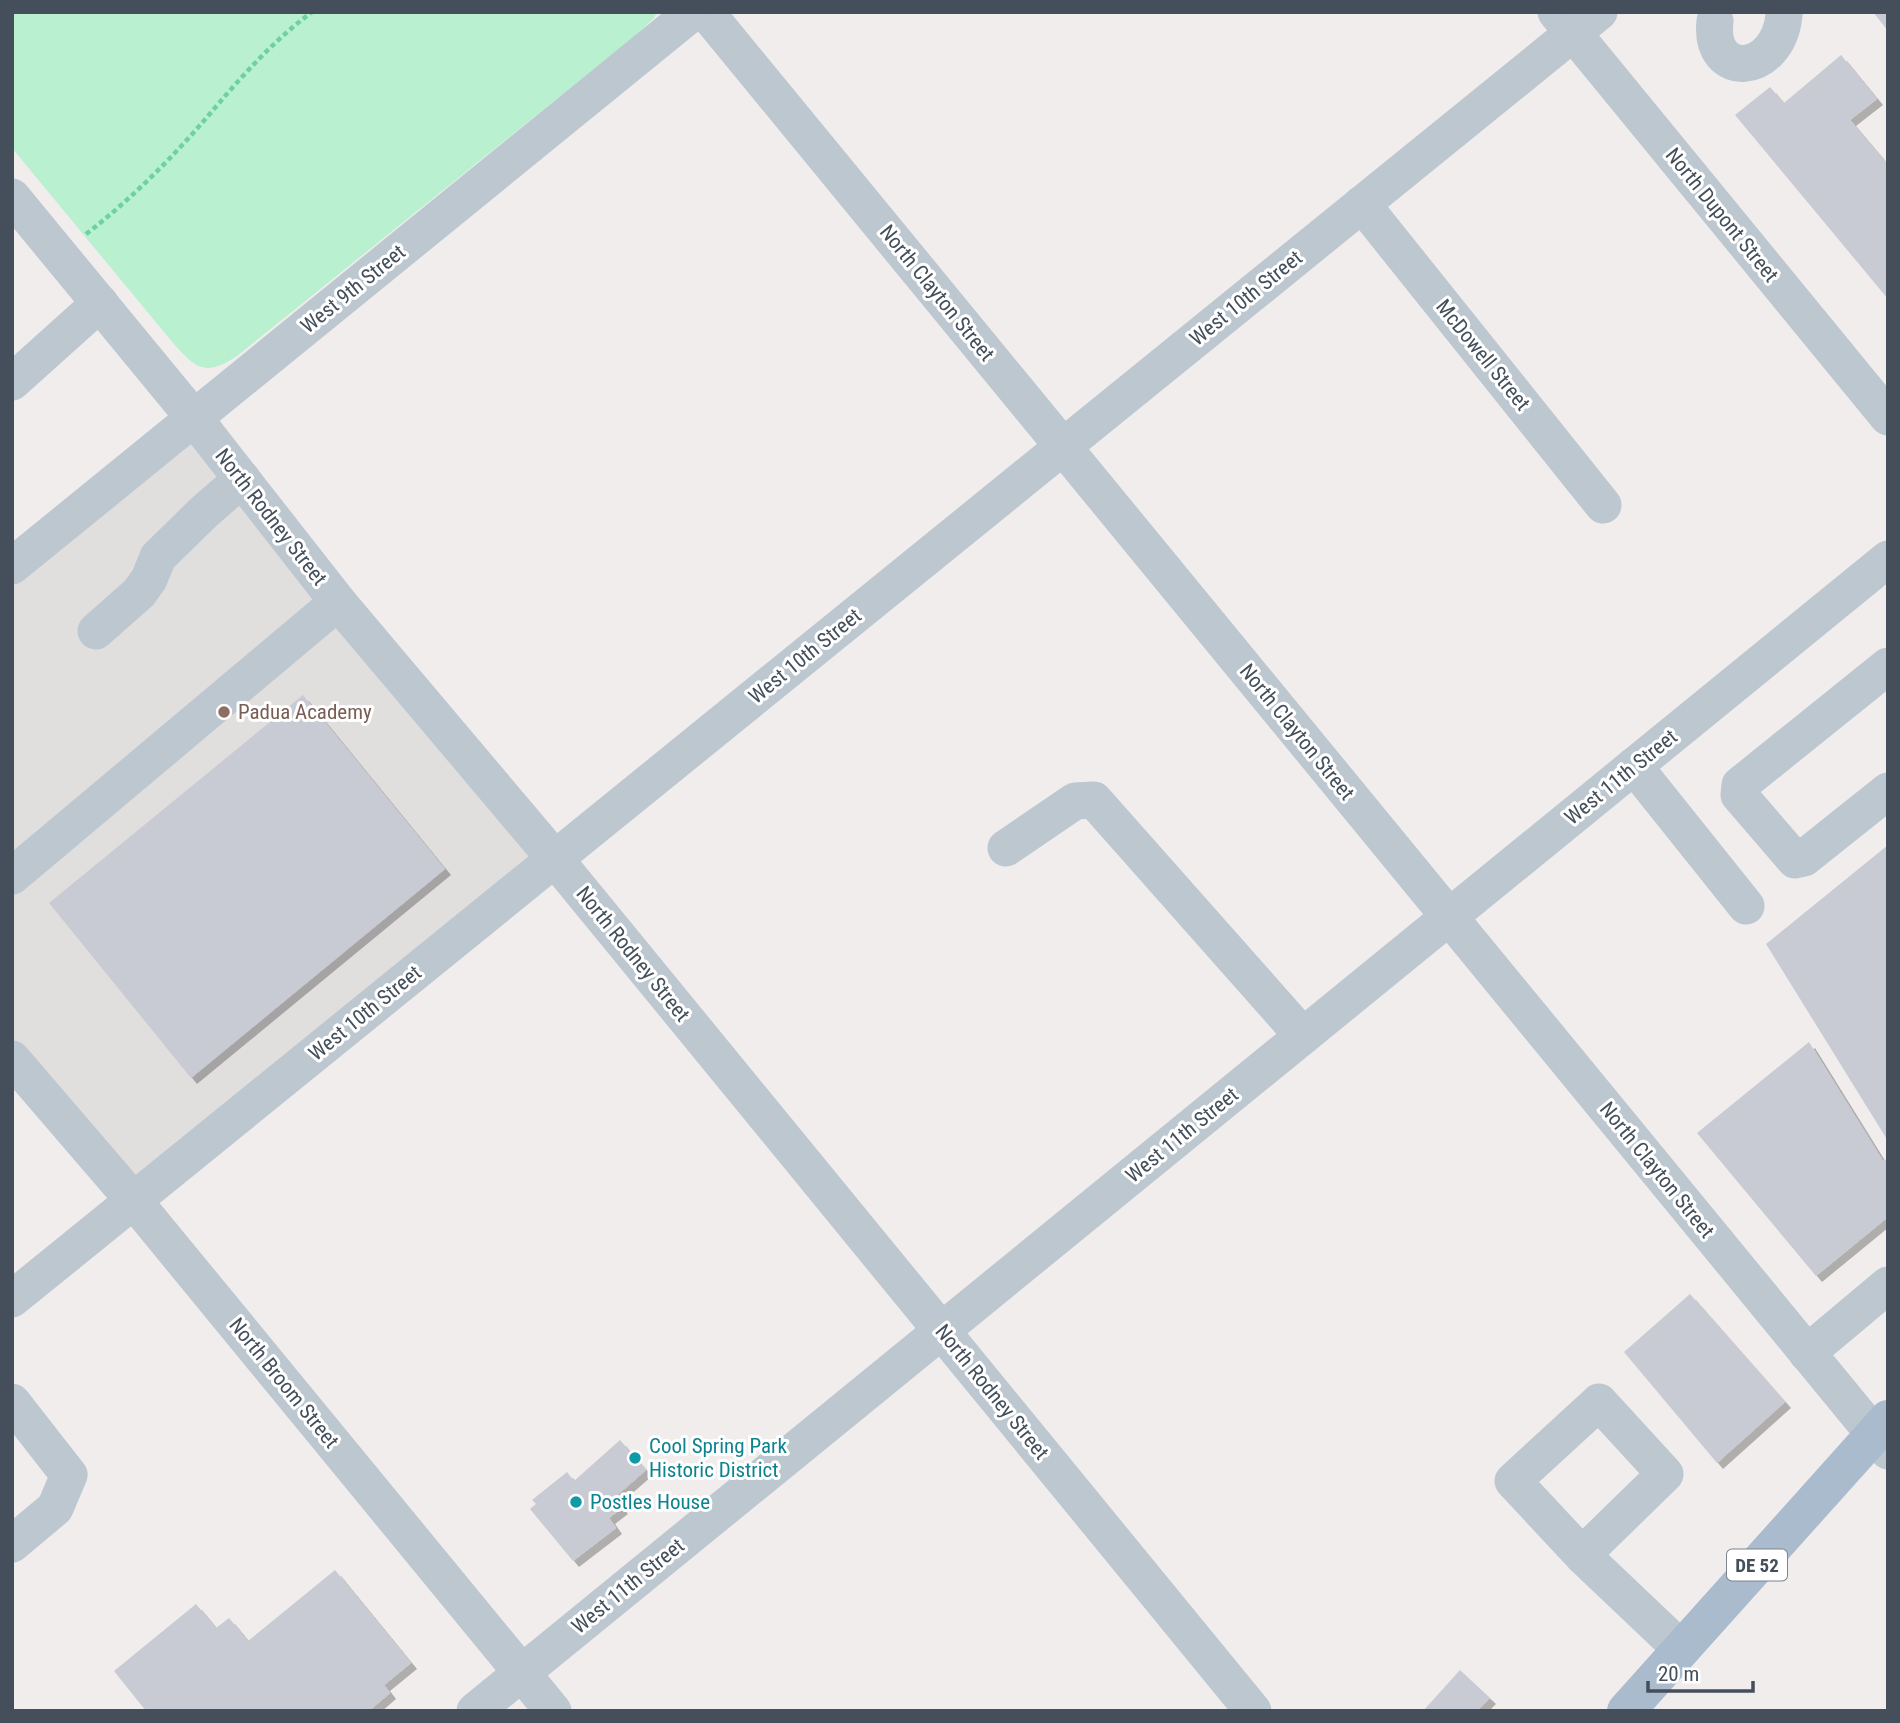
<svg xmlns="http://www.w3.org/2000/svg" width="1900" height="1723" font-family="'Roboto Condensed',sans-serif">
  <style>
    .education { fill: #e1dede }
    .green { fill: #b8f0d0 }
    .building { fill: #c8cbd3; filter: url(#shadow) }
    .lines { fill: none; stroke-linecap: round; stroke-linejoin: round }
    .path { stroke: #6ed0a3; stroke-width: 4.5; stroke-dasharray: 5 3.5; stroke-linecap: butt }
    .minor { stroke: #bcc7d0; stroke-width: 37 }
    .major { stroke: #abbbce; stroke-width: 38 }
    .education-dot { fill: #8d6e63; stroke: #fff; stroke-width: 2.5 }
    .culture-dot { fill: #0f9aa8; stroke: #fff; stroke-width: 2.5 }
    .labels { text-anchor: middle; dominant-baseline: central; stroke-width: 6; stroke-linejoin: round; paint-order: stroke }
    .shield { fill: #fff; stroke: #7c848c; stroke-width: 2 }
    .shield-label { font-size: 19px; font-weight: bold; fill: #444f5b }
    .street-label { font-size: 21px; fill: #444f5b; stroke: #fff }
    .education-label { font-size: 21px; fill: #785e54; stroke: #fff; text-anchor: start }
    .culture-label { font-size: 21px; fill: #0d838f; stroke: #fff; text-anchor: start }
  </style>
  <defs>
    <filter id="shadow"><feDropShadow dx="6" dy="6" stdDeviation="0" flood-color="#0004"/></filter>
  </defs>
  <rect width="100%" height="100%" fill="#f0edec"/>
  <polygon class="education" points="194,418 555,859 134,1201 12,1059 12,566"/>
  <path class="green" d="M12,12H657L654,18L636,35L237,356C205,377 196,369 173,343L12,148Z"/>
  <g class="building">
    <polygon points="1873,12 1888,12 1888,31"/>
    <polygon points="1841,55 1877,99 1850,120 1888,165 1888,299 1735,115 1770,87 1784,103"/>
    <polygon points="303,695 445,869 191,1078 49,903"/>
    <polygon points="1888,845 1888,1141 1766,944"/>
    <polygon points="1809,1042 1883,1161 1888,1158 1888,1217 1816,1276 1697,1133"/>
    <polygon points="1690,1294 1785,1402 1717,1463 1624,1352"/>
    <polygon points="620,1440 646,1470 614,1498 622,1508 609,1518 616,1528 573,1561 530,1509 536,1504 532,1500 567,1472 574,1481"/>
    <polygon points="335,1570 411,1663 384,1685 390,1693 369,1711 351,1709 146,1711 114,1671 196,1604 216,1628 229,1618 248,1641"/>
    <polygon points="1460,1670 1490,1698 1477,1711 1423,1711"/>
  </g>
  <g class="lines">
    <path class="path" d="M86,234C129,201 167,163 202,123C236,83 270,43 312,12"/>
    <g class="minor">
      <polyline points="706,12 1888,1451"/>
      <polyline points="1556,12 1888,417"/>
      <path d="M1715,21C1708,81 1778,76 1784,15"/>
      <polyline points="12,197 194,418 338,602 555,859 1253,1711"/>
      <polyline points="1362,204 1603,505"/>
      <polyline points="12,382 100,303"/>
      <polyline points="12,566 693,12"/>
      <polyline points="96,631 139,593 149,579 158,557 204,512 242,479"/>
      <polyline points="1888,666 1740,785 1739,795 1795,860 1804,858 1888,791"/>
      <polyline points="1634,766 1746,906"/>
      <polyline points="1006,848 1075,801 1094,800 1303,1036"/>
      <polyline points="12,876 338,602"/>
      <polyline points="12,1059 134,1201 553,1711"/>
      <polyline points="12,1299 1599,12"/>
      <polyline points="1807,1353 1888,1285"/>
      <polyline points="12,1402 69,1475 55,1508 12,1544"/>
      <polyline points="1582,1555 1665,1474 1599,1402 1513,1481 1582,1555 1681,1649"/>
      <polyline points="475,1711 1888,559"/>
    </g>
    <polyline class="major" points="1626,1711 1888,1419"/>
  </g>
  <circle class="education-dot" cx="224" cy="712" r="7"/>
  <g class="culture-dot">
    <circle cx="635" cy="1458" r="7"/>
    <circle cx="576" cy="1502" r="7"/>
  </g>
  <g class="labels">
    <rect class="shield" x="1727" y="1549.5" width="60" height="31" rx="5"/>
    <g class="shield-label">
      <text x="1757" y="1565">DE 52</text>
    </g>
    <g class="street-label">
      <text transform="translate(1722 215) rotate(51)">North Dupont Street</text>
      <text transform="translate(353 289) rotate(-39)">West 9th Street</text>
      <text transform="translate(937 293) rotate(51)">North Clayton Street</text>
      <text transform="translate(1246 298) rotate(-39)">West 10th Street</text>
      <text transform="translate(1483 355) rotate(51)">McDowell Street</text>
      <text transform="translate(271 517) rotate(52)">North Rodney Street</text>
      <text transform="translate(805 656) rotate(-39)">West 10th Street</text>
      <text transform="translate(1297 732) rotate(51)">North Clayton Street</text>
      <text transform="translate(1621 777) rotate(-39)">West 11th Street</text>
      <text transform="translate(633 954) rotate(51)">North Rodney Street</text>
      <text transform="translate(365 1013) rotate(-39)">West 10th Street</text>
      <text transform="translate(1182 1135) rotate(-39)">West 11th Street</text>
      <text transform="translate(1657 1170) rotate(51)">North Clayton Street</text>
      <text transform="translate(284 1383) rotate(51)">North Broom Street</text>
      <text transform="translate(992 1392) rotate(51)">North Rodney Street</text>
      <text transform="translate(628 1586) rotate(-39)">West 11th Street</text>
    </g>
    <g class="education-label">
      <text x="238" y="712">Padua Academy</text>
    </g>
    <g class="culture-label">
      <text x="649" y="1446">Cool Spring Park<tspan x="649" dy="24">Historic District</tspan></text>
      <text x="590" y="1502">Postles House</text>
    </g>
  </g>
  <rect width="1900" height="1723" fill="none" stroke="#444f5b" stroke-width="28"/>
  <path d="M1648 1681v10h105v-10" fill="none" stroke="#444f5b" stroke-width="3.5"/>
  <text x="1658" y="1681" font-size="21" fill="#444f5b" stroke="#ffffff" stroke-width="5" paint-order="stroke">20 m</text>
</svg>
